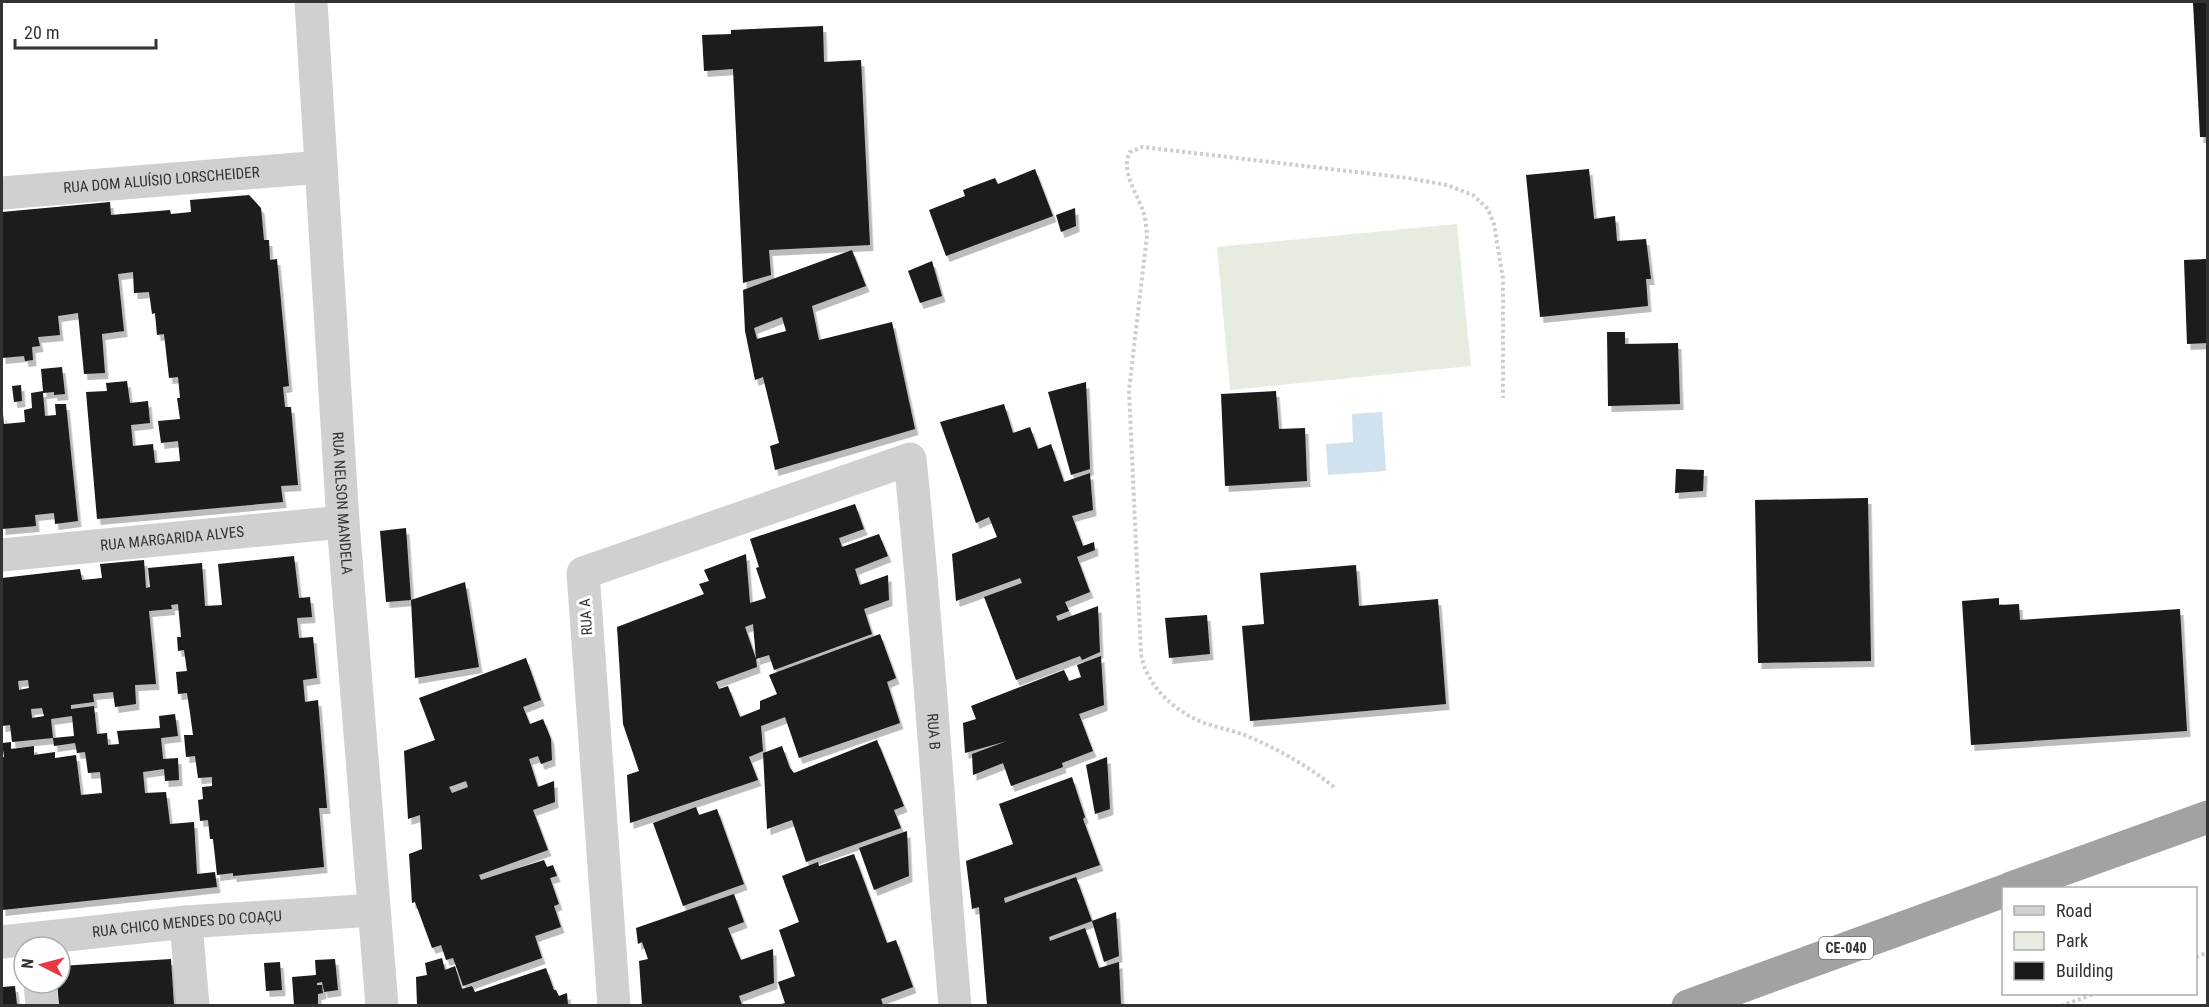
<svg xmlns="http://www.w3.org/2000/svg" width="2209" height="1007" font-family="'Roboto Condensed',sans-serif">
  <style>
    .green { fill: #e6ecdf }
    .water { fill: #cfe2ee }
    .building { fill: #1a1a1a; fill-rule: evenodd; filter: url(#shadow) }
    .lines { fill: none; stroke-linecap: round; stroke-linejoin: round }
    .path { stroke: #cdcdcd; stroke-width: 4; stroke-dasharray: 3 3; stroke-linecap: butt }
    .minor { stroke: #d0d0d0; stroke-width: 33 }
    .trunk { stroke: #a2a2a2; stroke-width: 33 }
    .labels { text-anchor: middle; dominant-baseline: central; stroke-width: 6; stroke-linejoin: round; paint-order: stroke }
    .shield { fill: #fff; stroke: #707070; stroke-width: 1.5 }
    .shield-label { font-size: 14px; font-weight: bold; fill: #333 }
    .street-label { font-size: 15px; fill: #333; stroke: #fff }
  </style>
  <defs>
    <filter id="shadow"><feDropShadow dx="3.5" dy="6" stdDeviation="0" flood-color="#0004"/></filter>
  </defs>
  <rect width="100%" height="100%" fill="#fff"/>
  <polygon class="green" points="1457,224 1471,366 1230,390 1217,247"/>
  <polygon class="water" points="1382,412 1386,471 1328,475 1326,444 1353,442 1352,414"/>
  <g class="building">
    <polygon points="2193,2 2208,2 2208,137 2200,137"/>
    <polygon points="823,26 824,62 861,60 870,245 769,250 771,275 743,283 733,69 704,71 702,35 731,34 731,30"/>
    <polygon points="1035,169 1053,216 946,256 929,210 965,196 963,190 995,178 998,184"/>
    <polygon points="1589,169 1594,219 1615,216 1617,241 1646,239 1651,279 1646,279 1648,306 1540,317 1526,175"/>
    <polygon points="249,195 261,208 264,240 269,240 270,260 277,259 289,386 283,387 285,407 291,407 298,485 281,486 283,502 97,519 86,392 107,391 106,383 127,381 130,403 148,401 150,423 131,425 133,446 153,444 155,463 180,461 178,441 161,443 158,421 180,419 177,398 180,398 178,377 169,378 164,334 157,335 155,313 152,314 149,292 134,293 133,272 118,274 124,331 102,334 105,373 84,374 78,313 58,316 60,335 38,337 40,346 32,347 33,360 25,361 24,356 2,358 2,212 110,202 111,215 170,210 171,214 191,212 190,200"/>
    <polygon points="1075,208 1076,226 1061,232 1056,215"/>
    <path d="M852,250L866,286L812,306L819,340L892,322L915,429L775,470L770,446L779,443L763,377L755,380L745,331L743,290ZM782,317L786,331L757,339L754,328Z"/>
    <polygon points="2206,259 2208,343 2187,344 2184,260"/>
    <polygon points="932,261 942,296 920,303 908,271"/>
    <polygon points="1607,332 1625,332 1625,344 1678,343 1680,404 1608,406"/>
    <polygon points="62,367 65,394 54,395 54,392 43,393 45,416 56,415 55,404 66,404 78,521 55,524 54,513 35,515 36,526 2,529 2,414 3,414 4,424 25,422 24,410 32,408 31,393 43,391 41,369"/>
    <polygon points="1086,382 1090,469 1071,475 1048,392"/>
    <polygon points="21,385 22,401 14,402 12,386"/>
    <polygon points="1276,391 1279,429 1305,428 1307,481 1225,486 1221,394"/>
    <polygon points="1004,404 1013,433 1030,427 1038,449 1051,444 1064,482 1090,473 1093,510 1072,516 1083,546 1094,542 1095,550 1077,557 1090,592 1065,602 1069,611 1056,616 1058,621 1098,606 1100,652 1082,660 1080,656 1016,680 984,597 1022,583 1020,578 956,601 952,554 997,537 989,517 976,523 940,422"/>
    <polygon points="1676,469 1704,470 1703,491 1675,493"/>
    <polygon points="1868,498 1871,661 1758,663 1755,500"/>
    <path d="M855,504L864,529L839,538L842,547L879,534L888,556L855,569L860,585L888,575L889,600L864,609L872,634L774,670L769,655L756,659L757,667L716,682L719,689L728,686L740,717L760,709V701L777,694L769,675L880,634L896,678L887,682L900,723L799,758L785,717L761,726L763,751L749,757L758,780L630,823L627,775L639,771L623,724L617,627L704,594L699,584L709,581L704,570L746,554L750,603L766,598L756,568L759,567L750,539ZM753,624L756,659L745,627Z"/>
    <polygon points="406,528 411,600 386,602 380,531"/>
    <path d="M294,556L299,598L310,597L312,617L297,618L299,638L313,637L317,678L303,680L305,702L318,700L327,808H319L324,867L233,876V873L217,875L213,839H210L208,820L200,821L198,800L203,799L202,787L212,786V777L198,778L195,756L186,757L184,735H193L190,713L187,693L178,694L176,672L187,671L184,650L178,651L177,637H181L178,604L171,605L172,609L149,611L156,684L135,685L136,704L115,707L113,692L93,694L94,702L71,705V709L94,706L97,734L107,733L108,745L119,744L117,731L160,728L159,716L175,714L178,736L161,738L163,759L178,758L179,780L165,781L164,769L143,772L145,793L166,792L170,824L194,822L197,874L215,872L217,887L2,910V757H4L2,743L11,742V749L34,746V755L55,752V758L76,755L81,795L102,793L100,772L88,773L85,752L77,753L75,743L54,746L53,738L74,736L72,716L51,719L53,738L12,742L10,725L2,726V578L80,569L82,580L102,578L100,564L144,560L146,588L150,587L148,568L202,563L205,606L222,605L218,564ZM28,680L29,688L19,690L18,681ZM42,708L44,716L32,718L31,709Z"/>
    <polygon points="1356,565 1359,606 1438,599 1446,704 1250,721 1242,626 1264,624 1260,573"/>
    <polygon points="465,582 479,667 415,678 411,600"/>
    <polygon points="1999,598 1999,605 2019,604 2020,620 2180,609 2187,731 1971,745 1962,601"/>
    <polygon points="1207,615 1210,654 1169,658 1165,618"/>
    <polygon points="1101,656 1104,705 1079,714 1093,751 1062,763 1063,767 1011,786 1003,763 973,775 972,754 1007,741 965,753 963,723 976,719 971,706 1064,670 1069,681 1081,677 1077,665"/>
    <path d="M526,658L541,700L523,707L530,724L543,719L551,739L552,760L541,764L538,756L529,759L538,787L554,781L555,802L533,810L548,850L479,875L481,880L544,860L547,867L553,865L557,876L550,878L559,904L554,906L561,927L535,936L542,958L463,986L453,958L446,960L441,945L432,948L415,902L412,903L409,854L422,849L420,815L408,819L404,751L435,740L419,698ZM466,781L468,787L452,793L449,787Z"/>
    <polygon points="877,740 904,806 894,810 901,828 806,862 792,820 767,829 763,753 782,746 790,768 794,773"/>
    <polygon points="1107,757 1110,809 1095,814 1086,765"/>
    <polygon points="1072,777 1085,817 1083,819 1100,865 1004,898 1005,903 1076,877 1092,921 1049,937 1050,941 1085,928 1099,968 1119,962 1121,1005 987,1005 979,907 972,909 966,861 1013,844 999,804"/>
    <polygon points="696,807 699,815 717,809 744,884 683,906 653,823"/>
    <polygon points="907,831 909,876 874,890 859,848"/>
    <polygon points="854,854 887,943 896,940 913,987 881,999 883,1005 778,1005 785,1003 778,982 795,976 779,930 799,922 782,876 818,862 819,866"/>
    <polygon points="734,894 744,922 728,928 735,946 741,960 773,949 774,983 739,996 742,1005 642,1005 639,961 648,959 642,942 638,944 636,928"/>
    <polygon points="1116,912 1119,956 1104,962 1092,921"/>
    <polygon points="442,958 445,970 455,966 462,989 472,986 475,992 546,968 554,990 556,990 559,996 567,993 568,1005 417,1005 416,977 427,975 425,963"/>
    <polygon points="171,959 174,1005 59,1005 57,983 60,983 60,966"/>
    <polygon points="335,959 338,990 324,992 322,982 317,983 317,985 322,985 323,993 318,994 318,1005 294,1005 292,977 316,975 315,960"/>
    <polygon points="280,962 282,990 266,991 264,963"/>
    <polygon points="15,986 17,1005 2,1005 2,987"/>
  </g>
  <g class="lines">
    <g class="path">
      <path d="M1334,787C1308,766 1278,749 1247,736C1231,729 1211,727 1195,719C1169,706 1146,683 1141,654L1129,390L1147,235C1146,227 1146,219 1143,211C1137,193 1120,171 1130,152L1142,147L1408,178L1447,185L1473,195L1488,209L1494,224L1503,279V398"/>
      <polyline points="2196,957 2208,952"/>
      <polyline points="2061,1006 2094,994"/>
    </g>
    <g class="minor">
      <path id="s1" d="M311,2L343,522L382,1006"/>
      <path id="s2" d="M2,193L321,167"/>
      <path id="s3" d="M2,555L343,522"/>
      <polyline points="186,922 193,1006"/>
      <path id="s4" d="M2,942L186,922L374,910"/>
      <polyline points="40,983 42,1006"/>
      <path id="s5" d="M614,1006L583,573L910,459C929,641 939,823 955,1006"/>
    </g>
    <g class="trunk">
      <polyline points="2011,888 2208,817"/>
      <polyline points="1688,1006 2004,891"/>
    </g>
  </g>
  <g class="labels">
    <rect class="shield" x="1819" y="937" width="54" height="22" rx="4.5"/>
    <g class="shield-label">
      <text x="1846" y="948">CE-040</text>
    </g>
    <g class="street-label">
      <text stroke="none"><textPath href="#s2" startOffset="160">RUA DOM ALUÍSIO LORSCHEIDER</textPath></text>
      <text stroke="none"><textPath href="#s1" startOffset="502">RUA NELSON MANDELA</textPath></text>
      <text stroke="none"><textPath href="#s3" startOffset="171">RUA MARGARIDA ALVES</textPath></text>
      <text transform="translate(586 617) rotate(-94)">RUA A</text>
      <text stroke="none"><textPath href="#s5" startOffset="1054">RUA B</textPath></text>
      <text stroke="none"><textPath href="#s4" startOffset="186">RUA CHICO MENDES DO COAÇU</textPath></text>
    </g>
  </g>
  <rect width="2209" height="1007" fill="none" stroke="#333333" stroke-width="6"/>
  <rect x="2002" y="887" width="195" height="108" fill="#ffffff" stroke="#adadad" stroke-width="1.5"/>
  <rect x="2014" y="906" width="30" height="9" fill="#d0d0d0" stroke="#adadad" stroke-width="1.5"/>
  <text x="2056" y="917" font-size="18" fill="#333333">Road</text>
  <rect x="2014" y="932" width="30" height="18" fill="#e6ecdf" stroke="#adadad" stroke-width="1.5"/>
  <text x="2056" y="947" font-size="18" fill="#333333">Park</text>
  <rect x="2014" y="962" width="30" height="18" fill="#1a1a1a" stroke="#adadad" stroke-width="1.5"/>
  <text x="2056" y="977" font-size="18" fill="#333333">Building</text>
  <g transform="translate(42 965) rotate(276)"><circle r="28" fill="#ffffff" stroke="#adadad" stroke-width="1.5"/>
  <path d="M0-4.5L10 22L0 15L-10 22Z" fill="#e63946"/>
  <text y="-9" font-size="16" font-weight="bold" text-anchor="middle" fill="#333333">N</text>
  </g>
  <path d="M15 39v9h141v-9" fill="none" stroke="#333333" stroke-width="3"/>
  <text x="24" y="39" font-size="18" fill="#333333" stroke="#ffffff" stroke-width="4.5" paint-order="stroke">20 m</text>
</svg>
